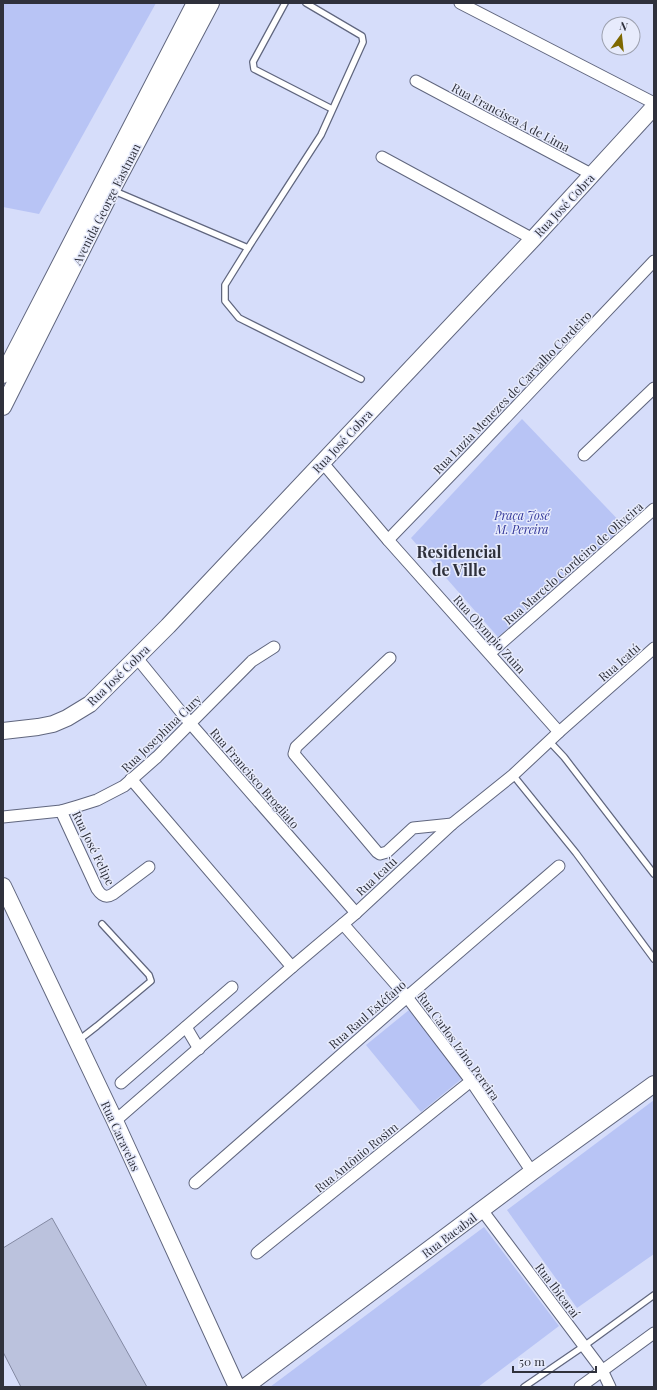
<svg xmlns="http://www.w3.org/2000/svg" width="657" height="1390" font-family="'Playfair Display',serif">
  <style>
    .green { fill: #b8c4f5 }
    .building { fill: #bbc2dd; stroke: #8389a3 }
    .lines { fill: none; stroke-linecap: round; stroke-linejoin: round }
    .lane-casing { stroke: #60667e; stroke-width: 8 }
    .street-casing { stroke: #60667e; stroke-width: 13 }
    .secondary-casing { stroke: #60667e; stroke-width: 18 }
    .lane { stroke: #fff; stroke-width: 5.5 }
    .street { stroke: #fff; stroke-width: 11 }
    .secondary { stroke: #fff; stroke-width: 16 }
    .labels { text-anchor: middle; dominant-baseline: central; stroke-width: 3; stroke-linejoin: round; paint-order: stroke }
    .street-label { font-size: 12px; fill: #2f313c; stroke: #e7ebfc }
    .park-label { font-size: 12px; font-style: italic; fill: #34399a; stroke: #e7ebfc }
    .district-label { font-size: 16px; font-weight: bold; fill: #2f313c; stroke: #e7ebfc }
  </style>
  <rect width="100%" height="100%" fill="#d6ddfa"/>
  <g class="green">
    <polygon points="3,3 156,3 39,214 3,207"/>
    <polygon points="522,419 625,527 498,637 411,538"/>
    <polygon points="409,1010 464,1077 421,1112 366,1045"/>
    <polygon points="654,1100 654,1254 577,1308 507,1210"/>
    <polygon points="484,1227 559,1326 478,1387 270,1387"/>
  </g>
  <polygon class="building" points="52,1218 147,1387 21,1387 3,1352 3,1248"/>
  <g class="lines">
    <defs>
      <g id="lane">
        <polyline points="285,3 253,62 254,69 332,109"/>
        <polyline points="112,190 248,248 321,135 363,42 362,36 306,3"/>
        <polyline points="248,248 225,285 225,301 239,318 361,379"/>
        <polyline points="549,741 564,757 654,874"/>
        <polyline points="513,775 576,853 654,959"/>
        <polyline points="79,1040 97,1026 151,981 149,975 102,924"/>
        <polyline points="524,1387 584,1346 654,1295"/>
      </g>
      <g id="street">
        <polyline points="460,3 654,103"/>
        <polyline points="416,81 593,175"/>
        <polyline points="382,157 533,239"/>
        <polyline points="584,455 654,388"/>
        <polyline points="322,462 388,540 559,732"/>
        <polyline points="388,540 475,450 654,261"/>
        <polyline points="490,653 654,509"/>
        <polyline points="137,658 190,723 356,913"/>
        <polyline points="390,658 296,747 294,754 377,852 380,854 387,852 413,828 452,824"/>
        <polyline points="131,779 292,967"/>
        <path d="M61,811L97,889C101,895 105,899 113,894L149,867"/>
        <polyline points="3,817 61,811 78,806 97,800 124,786 157,757 252,661 274,647"/>
        <polyline points="343,924 407,997 471,1081 532,1172"/>
        <polyline points="186,1027 199,1049"/>
        <polyline points="121,1083 232,987"/>
        <polyline points="115,1121 292,967 356,913 452,824 513,775 559,732 654,648"/>
        <polyline points="195,1183 407,997 559,866"/>
        <polyline points="482,1210 602,1370 610,1387"/>
        <polyline points="257,1253 471,1081"/>
        <polyline points="580,1387 654,1333"/>
      </g>
      <g id="secondary">
        <polyline points="3,375 195,3"/>
        <polyline points="3,407 112,190 211,3"/>
        <polyline points="3,731 38,727 53,724 67,718 90,704 168,626 533,239 654,107"/>
        <polyline points="3,886 115,1121 237,1387"/>
        <polyline points="245,1387 532,1172 654,1084"/>
      </g>
    </defs>
    <use href="#lane" class="lane-casing"/>
    <use href="#street" class="street-casing"/>
    <use href="#secondary" class="secondary-casing"/>
    <use href="#lane" class="lane"/>
    <use href="#street" class="street"/>
    <use href="#secondary" class="secondary"/>
  </g>
  <g class="labels">
    <g class="street-label">
      <text transform="translate(511 117) rotate(28)">Rua Francisca A de Lima</text>
      <text transform="translate(106 204) rotate(-63)">Avenida George Eastman</text>
      <text transform="translate(564 205) rotate(-47)">Rua José Cobra</text>
      <text transform="translate(512 392) rotate(-46)">Rua Luzia Menezes de Carvalho Cordeiro</text>
      <text transform="translate(342 441) rotate(-47)">Rua José Cobra</text>
      <text transform="translate(573 563) rotate(-41)">Rua Marcelo Cordeiro de Oliveira</text>
      <text transform="translate(490 634) rotate(48)">Rua Olympio Zuim</text>
      <text transform="translate(619 662) rotate(-41)">Rua Icatú</text>
      <text transform="translate(118 675) rotate(-44)">Rua José Cobra</text>
      <text transform="translate(161 733) rotate(-44)">Rua Josephina Cury</text>
      <text transform="translate(255 778) rotate(49)">Rua Francisco Brogliato</text>
      <text transform="translate(94 848) rotate(64)">Rua José Felipe</text>
      <text transform="translate(376 876) rotate(-43)">Rua Icatú</text>
      <text transform="translate(367 1014) rotate(-41)">Rua Raul Estéfano</text>
      <text transform="translate(459 1046) rotate(54)">Rua Carlos Izino Pereira</text>
      <text transform="translate(121 1136) rotate(65)">Rua Caravelas</text>
      <text transform="translate(356 1157) rotate(-39)">Rua Antônio Rosim</text>
      <text transform="translate(449 1235) rotate(-37)">Rua Bacabal</text>
      <text transform="translate(558 1290) rotate(53)">Rua Ibicaraí</text>
    </g>
    <g class="park-label">
      <text x="522" y="515">Praça José<tspan x="522" dy="14">M. Pereira</tspan></text>
    </g>
    <g class="district-label">
      <text x="459" y="551">Residencial<tspan x="459" dy="18">de Ville</tspan></text>
    </g>
  </g>
  <rect width="657" height="1390" fill="none" stroke="#2f313c" stroke-width="8"/>
  <g transform="translate(621 36) rotate(15)"><circle r="19" fill="#e7ebfc" stroke="#9da1af"/>
  <path d="M0-3L7 15L0 10L-7 15Z" fill="#7e6800"/>
  <text y="-6" font-size="11" font-weight="bold" text-anchor="middle" fill="#2f313c">N</text>
  </g>
  <path d="M513 1366v6h83v-6" fill="none" stroke="#2f313c" stroke-width="2"/>
  <text x="519" y="1366" font-size="12" fill="#2f313c" stroke="#e7ebfc" stroke-width="3" paint-order="stroke">50 m</text>
</svg>
